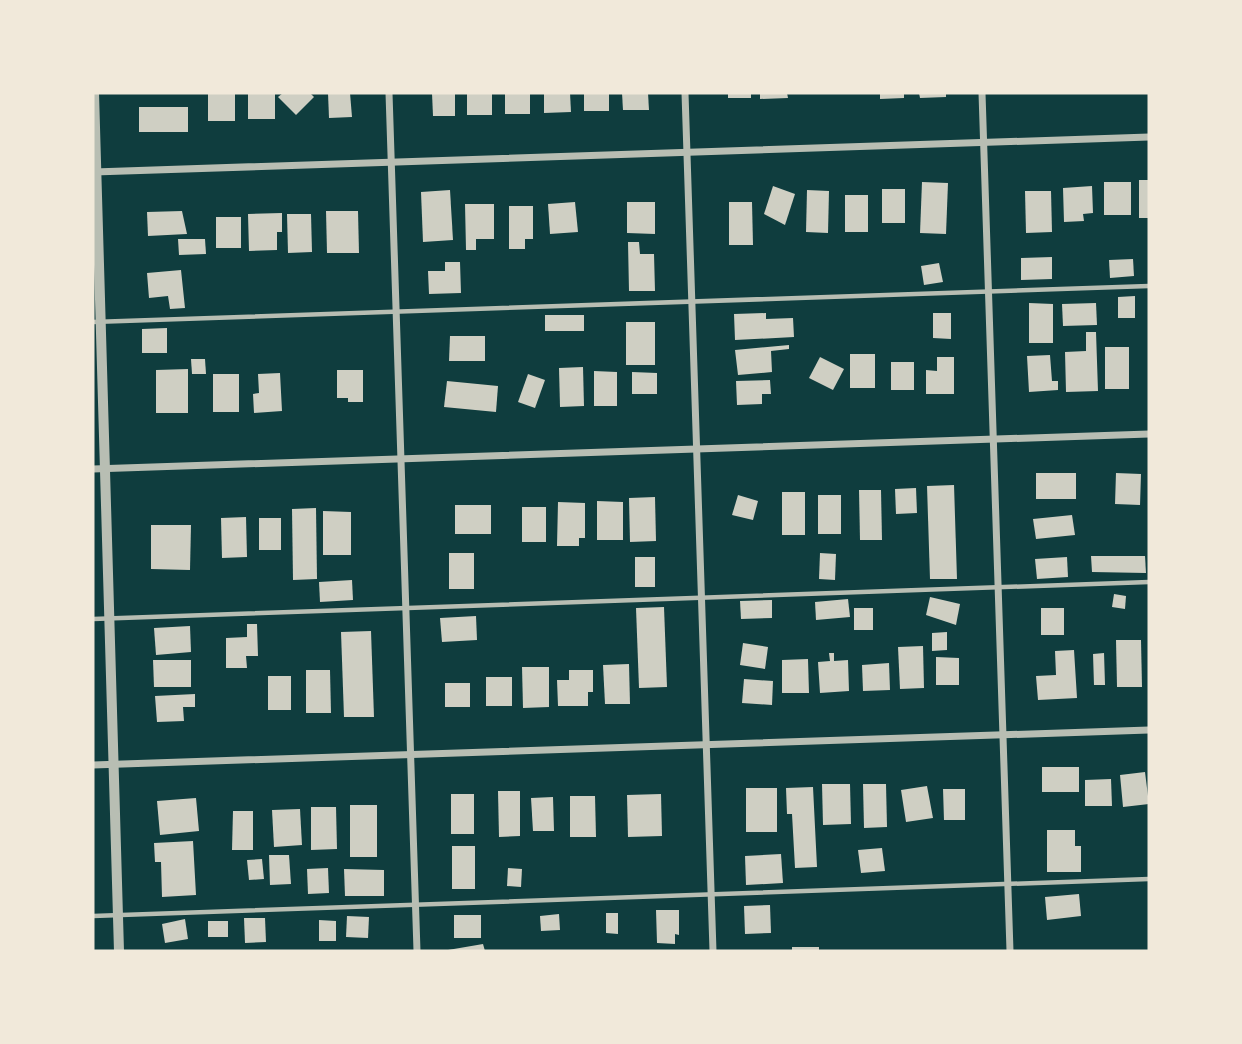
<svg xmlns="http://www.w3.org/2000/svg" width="1242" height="1044" font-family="'Asap Condensed',sans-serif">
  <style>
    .building { fill: #cfcfc3 }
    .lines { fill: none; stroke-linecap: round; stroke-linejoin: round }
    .service { stroke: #b8beb3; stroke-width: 4.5 }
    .minor { stroke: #b8beb3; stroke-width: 7 }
    .tertiary { stroke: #b8beb3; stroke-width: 10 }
  </style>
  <rect width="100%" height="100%" fill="#0f3d3e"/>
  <g class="building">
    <rect x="208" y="93" width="27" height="28"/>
    <rect x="248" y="93" width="27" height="26"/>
    <polygon points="283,93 310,93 314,97 296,115 278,97"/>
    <polygon points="328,93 350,93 352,117 329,118"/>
    <polygon points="432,93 455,93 455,116 433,116"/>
    <rect x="467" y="93" width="25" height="22"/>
    <rect x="505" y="93" width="25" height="21"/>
    <polygon points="544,93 570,93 571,112 544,113"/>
    <rect x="584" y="93" width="25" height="18"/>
    <polygon points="622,93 648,93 649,110 623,110"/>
    <rect x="728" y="93" width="23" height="5"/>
    <polygon points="760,93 787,93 788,98 760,99"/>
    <polygon points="880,93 904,93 904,98 880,99"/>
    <polygon points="919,93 946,93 946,97 920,98"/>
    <rect x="139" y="107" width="49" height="25"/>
    <rect x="1139" y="180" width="10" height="38"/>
    <polygon points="922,182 948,183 946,234 920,233"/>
    <rect x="1104" y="182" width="27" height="33"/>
    <polygon points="773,186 795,194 785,225 764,214"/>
    <polygon points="1092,186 1093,213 1083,214 1084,221 1064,222 1063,188"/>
    <rect x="882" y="189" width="23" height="34"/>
    <polygon points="450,190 453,240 423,242 421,192"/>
    <polygon points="807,190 829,191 828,233 806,232"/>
    <polygon points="1025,191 1051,191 1052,232 1026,233"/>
    <rect x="845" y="195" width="23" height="37"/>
    <polygon points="575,202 578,232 550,234 548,204"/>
    <polygon points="627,202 655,202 655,234 627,233"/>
    <polygon points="729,202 752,202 753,245 729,245"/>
    <polygon points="465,204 494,204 494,239 476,239 476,250 466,250"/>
    <polygon points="509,206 533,206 533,239 525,239 525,249 509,249"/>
    <polygon points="182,211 187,234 148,236 147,212"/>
    <polygon points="326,211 358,211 359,253 327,253"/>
    <polygon points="282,213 282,232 277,232 277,250 249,251 248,214"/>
    <polygon points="287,214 311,214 312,252 288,253"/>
    <rect x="216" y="217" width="25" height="31"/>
    <polygon points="178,239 205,239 206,254 179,255"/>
    <polygon points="628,242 639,242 640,254 654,254 655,291 629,291"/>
    <polygon points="1052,257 1052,279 1021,280 1021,258"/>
    <polygon points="1133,259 1134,276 1110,278 1109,260"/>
    <polygon points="445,262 460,262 461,293 429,294 428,271 445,271"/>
    <polygon points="939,263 943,282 924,285 921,266"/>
    <polygon points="181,270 185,308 170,309 168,296 149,298 147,273"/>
    <polygon points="1135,296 1135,318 1118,318 1118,297"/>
    <polygon points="1029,303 1053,304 1053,343 1029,343"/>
    <polygon points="1096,303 1097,325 1063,326 1062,304"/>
    <polygon points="766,313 766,319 793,318 794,337 735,340 734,314"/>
    <polygon points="933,313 951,313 951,339 933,338"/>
    <rect x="545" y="315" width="39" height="16"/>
    <rect x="626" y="322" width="29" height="43"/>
    <polygon points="167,328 167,353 142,353 142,329"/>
    <polygon points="1086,332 1096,332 1098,391 1066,392 1065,352 1086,351"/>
    <polygon points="450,336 485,336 485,361 449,361"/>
    <polygon points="789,345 789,349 771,351 772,372 738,375 735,350"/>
    <rect x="1105" y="347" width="24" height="42"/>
    <rect x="850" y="354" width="25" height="34"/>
    <polygon points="1050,355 1052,381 1058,381 1058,390 1029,392 1027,356"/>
    <polygon points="820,357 844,369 833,390 809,378"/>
    <polygon points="937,357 954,357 954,394 926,394 926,370 937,371"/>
    <polygon points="191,359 205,359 206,374 192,374"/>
    <rect x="891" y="362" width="23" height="28"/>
    <polygon points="583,367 584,406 560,407 559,368"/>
    <polygon points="188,369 188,413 156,413 156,370"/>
    <polygon points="337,370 363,370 363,402 348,402 348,398 337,398"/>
    <polygon points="594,371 617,372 617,406 594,406"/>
    <polygon points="632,372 657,373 657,394 632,394"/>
    <polygon points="280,373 282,411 254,413 253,394 259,393 258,374"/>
    <rect x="213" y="374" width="26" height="38"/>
    <polygon points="528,374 545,380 535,408 518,402"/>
    <polygon points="770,380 771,394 762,394 762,404 737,405 736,381"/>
    <polygon points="447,381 498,386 496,412 444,407"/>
    <rect x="1036" y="473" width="40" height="26"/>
    <polygon points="1116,473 1141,474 1140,505 1115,504"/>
    <polygon points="954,485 957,579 930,579 927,486"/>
    <polygon points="916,488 917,513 896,514 895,489"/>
    <polygon points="859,490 881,490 882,540 860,540"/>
    <rect x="782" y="492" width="23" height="43"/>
    <polygon points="738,495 758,501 753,520 732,515"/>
    <rect x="818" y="495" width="23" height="39"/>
    <polygon points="655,497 656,541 630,542 629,498"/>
    <polygon points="597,501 623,502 623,540 597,540"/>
    <polygon points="558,502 585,503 585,538 579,538 579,546 557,546"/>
    <rect x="455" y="505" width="36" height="29"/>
    <rect x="522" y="507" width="24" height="35"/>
    <polygon points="316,508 317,579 293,580 292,509"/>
    <polygon points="323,511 351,512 351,555 323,555"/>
    <polygon points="1072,515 1075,535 1036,539 1033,519"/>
    <polygon points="246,517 247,557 222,558 221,518"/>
    <rect x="259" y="518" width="22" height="32"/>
    <polygon points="151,525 191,525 190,570 151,569"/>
    <rect x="449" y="553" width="25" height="36"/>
    <polygon points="820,553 836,554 835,580 819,579"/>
    <polygon points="1091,556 1145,556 1146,573 1092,572"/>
    <rect x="635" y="557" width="20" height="30"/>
    <polygon points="1067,557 1068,577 1037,579 1035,559"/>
    <polygon points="352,580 353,600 320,602 319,582"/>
    <polygon points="1114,594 1126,596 1125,609 1112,607"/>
    <polygon points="930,597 960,604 956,625 926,615"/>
    <polygon points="848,599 850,617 816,620 815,602"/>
    <polygon points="772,600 772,618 741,619 740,601"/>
    <polygon points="664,607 667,687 639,688 636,608"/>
    <rect x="854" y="608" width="19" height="22"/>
    <rect x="1041" y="608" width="23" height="27"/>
    <polygon points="476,616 477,640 442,642 440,618"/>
    <polygon points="247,624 257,624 258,656 246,656 247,668 226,668 226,638 247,637"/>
    <polygon points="190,626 191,652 156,655 154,628"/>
    <polygon points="371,631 374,717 344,717 341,632"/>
    <polygon points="947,632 947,650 932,651 932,633"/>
    <polygon points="1116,640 1141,640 1142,687 1117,687"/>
    <polygon points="743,643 768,647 765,669 740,665"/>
    <polygon points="923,646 924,688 900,689 898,647"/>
    <polygon points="1074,650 1077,698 1038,700 1036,676 1056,675 1055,651"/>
    <polygon points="829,653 834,653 834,661 848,660 849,691 820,693 818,662 830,661"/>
    <polygon points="1104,653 1105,685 1094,685 1093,654"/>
    <polygon points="936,657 959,658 959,685 936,685"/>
    <polygon points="808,659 809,693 782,693 782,660"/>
    <polygon points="153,660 191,660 191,687 154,687"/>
    <polygon points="889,663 890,690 863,691 862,665"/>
    <polygon points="629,664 630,704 605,704 603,665"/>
    <polygon points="522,667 549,667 549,707 523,708"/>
    <polygon points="306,670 330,670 331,713 306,713"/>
    <polygon points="569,670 593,670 593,692 588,692 588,706 558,706 557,680 569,680"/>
    <rect x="268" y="676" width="23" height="34"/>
    <rect x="486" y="677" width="26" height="29"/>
    <polygon points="744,679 773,681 772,705 742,703"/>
    <rect x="445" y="683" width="25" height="24"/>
    <polygon points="195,694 195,707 183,707 184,721 157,722 155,696"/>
    <rect x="1042" y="767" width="37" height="25"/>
    <polygon points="1145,772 1149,804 1123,807 1120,775"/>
    <polygon points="1111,779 1112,806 1085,806 1085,780"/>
    <polygon points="822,784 850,784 851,824 823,825"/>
    <polygon points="863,784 886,784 887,827 864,828"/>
    <polygon points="927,786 933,818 906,822 901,790"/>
    <polygon points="813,787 817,867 795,868 792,814 787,814 786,788"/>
    <rect x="746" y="788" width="31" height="44"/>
    <polygon points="943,789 965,789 965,820 944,820"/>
    <polygon points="498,791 520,791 520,836 499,837"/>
    <rect x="451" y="794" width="23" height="40"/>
    <polygon points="661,794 662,836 628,837 627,795"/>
    <polygon points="570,796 595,796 596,837 570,837"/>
    <polygon points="553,797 554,831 533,831 531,798"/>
    <polygon points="196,798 199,831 160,835 157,801"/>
    <rect x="350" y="805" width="27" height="52"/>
    <polygon points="311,807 336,807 337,849 311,850"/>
    <polygon points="300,809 302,845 274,847 272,810"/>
    <polygon points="233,811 253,811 253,850 232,850"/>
    <polygon points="1047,830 1075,830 1075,846 1081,846 1081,872 1047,872"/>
    <polygon points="193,841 196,895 162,897 161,862 155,862 154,843"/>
    <rect x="452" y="846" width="23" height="43"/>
    <polygon points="882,848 885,871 861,873 858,850"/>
    <polygon points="781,854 783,883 746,885 745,856"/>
    <polygon points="269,855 289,855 291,884 270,885"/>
    <polygon points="262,859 264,879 249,880 247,860"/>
    <polygon points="328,868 329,893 308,894 307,869"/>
    <polygon points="508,868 522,869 521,887 507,886"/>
    <polygon points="344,869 384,870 384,896 345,896"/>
    <polygon points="1079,894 1081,916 1047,920 1045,897"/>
    <polygon points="770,905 771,933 745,934 744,906"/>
    <polygon points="656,910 679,910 679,935 675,934 675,944 657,943"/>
    <polygon points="606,913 618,913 618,934 606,933"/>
    <polygon points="559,914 560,930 541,931 540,916"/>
    <rect x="454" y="915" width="27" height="23"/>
    <polygon points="347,916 369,917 368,938 346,937"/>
    <polygon points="244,918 265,918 266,942 245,943"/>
    <polygon points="185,919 188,939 165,943 162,924"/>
    <polygon points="319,920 336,921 336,941 319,941"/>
    <rect x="208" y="921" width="20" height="16"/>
    <polygon points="483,944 485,951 448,951 448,950"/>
    <rect x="792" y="947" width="27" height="4"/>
  </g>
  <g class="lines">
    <g class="service">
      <polyline points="93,322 1149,286"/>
      <polyline points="93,619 1149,582"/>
      <polyline points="93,916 1149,879"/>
    </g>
    <g class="minor">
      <polyline points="389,93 417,951"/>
      <polyline points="685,93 713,951"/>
      <polyline points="982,93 1010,951"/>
      <polyline points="94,172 1149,137"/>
      <polyline points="93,469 1149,434"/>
      <polyline points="93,765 1149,730"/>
    </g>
    <polyline class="tertiary" points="94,93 119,951"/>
  </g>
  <rect width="1242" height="1044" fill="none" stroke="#f1e9da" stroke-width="189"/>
</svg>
